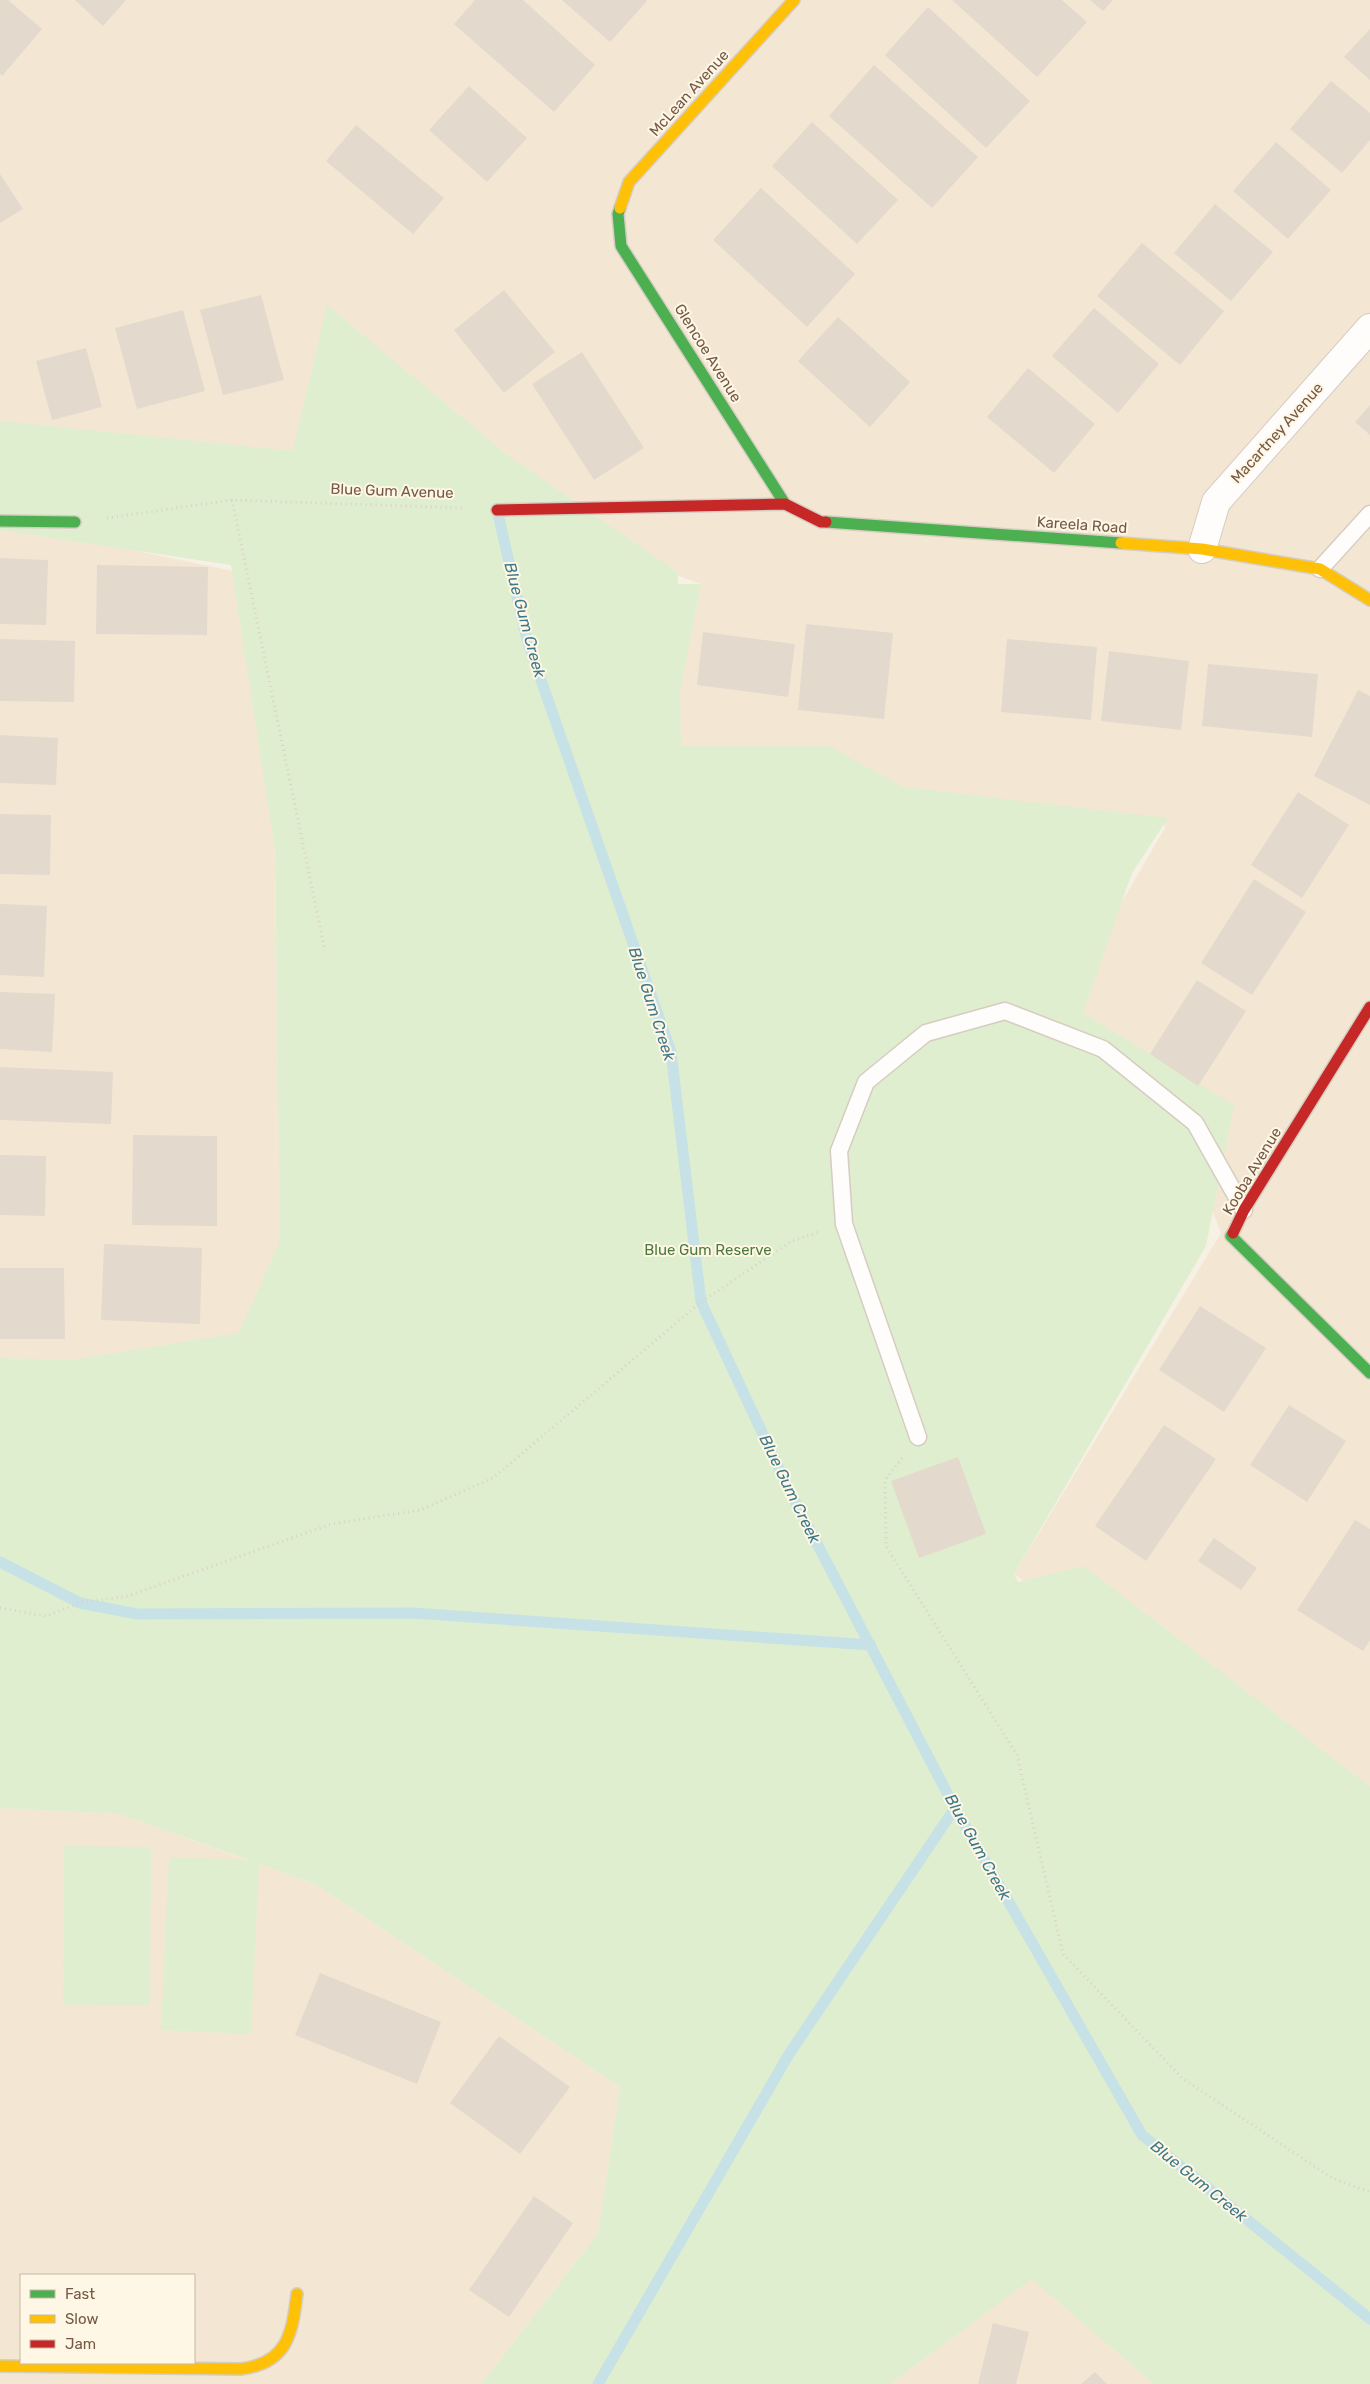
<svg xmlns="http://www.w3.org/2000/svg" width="1370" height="2384" font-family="Rubik,sans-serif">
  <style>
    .residential { fill: #f3e7d4; fill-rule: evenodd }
    .green { fill: #dfeece }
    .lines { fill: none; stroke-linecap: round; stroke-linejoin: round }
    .stream { stroke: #c7e2e7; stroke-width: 11 }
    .building { fill: #e3d9cd }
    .lane-casing { stroke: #d6ccc1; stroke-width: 19 }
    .street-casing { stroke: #d6ccc1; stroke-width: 30 }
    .fast-casing { stroke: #d6cdc2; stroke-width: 14 }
    .slow-casing { stroke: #d6cdc2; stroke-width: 14 }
    .jam-casing { stroke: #d6cdc2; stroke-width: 14 }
    .path { stroke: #dad1ca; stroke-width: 3; stroke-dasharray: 1 4; stroke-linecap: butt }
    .lane { stroke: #fefdfb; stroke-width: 16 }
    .street { stroke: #fefdfb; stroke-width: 28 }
    .fast { stroke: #4caf50; stroke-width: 11 }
    .slow { stroke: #ffc107; stroke-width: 11 }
    .jam { stroke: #c62828; stroke-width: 11 }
    .labels { text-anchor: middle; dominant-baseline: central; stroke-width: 4; stroke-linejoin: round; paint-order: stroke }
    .street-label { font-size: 15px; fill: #755945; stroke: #fff7e5 }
    .park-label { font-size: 15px; fill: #4b7b3c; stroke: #fff7e5 }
    .water-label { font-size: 16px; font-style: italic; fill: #3d798a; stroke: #fff7e5 }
  </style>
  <rect width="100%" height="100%" fill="#f7f1e5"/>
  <g class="residential">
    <polygon points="0,0 1370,0 1370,1835 1014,1574 1221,1233 1154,1059 1060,1008 1166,826 666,760 701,584 497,510 70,537 271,579 282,1367 0,1358"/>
    <path d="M0,1808L119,1814L315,1884L620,2087L598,2234L481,2384H0ZM21,2275H194V2363H21Z"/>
    <polygon points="1032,2278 1154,2384 890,2384"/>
  </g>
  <g class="green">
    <polygon points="327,305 506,454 677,572 678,584 701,584 680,692 681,746 829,746 903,787 1168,818 1132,873 1083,1013 1234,1105 1206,1246 1014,1574 1018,1582 1084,1566 1370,1787 1370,2384 1154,2384 1032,2279 890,2384 481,2384 598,2234 620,2087 315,1884 259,1864 251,2034 161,2030 169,1857 249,1860 119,1814 0,1808 0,1358 73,1360 239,1333 280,1241 275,849 231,565 0,530 0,421 293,451"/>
    <polygon points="64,1846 151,1847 150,2006 63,2005"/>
  </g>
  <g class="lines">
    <g class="stream">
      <polyline points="497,510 527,640 671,1052 701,1302 789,1490 955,1808 1142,2135 1370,2319"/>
      <polyline points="0,1562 80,1603 137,1614 413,1613 871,1645"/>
      <polyline points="598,2384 789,2054 955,1808"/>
    </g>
  </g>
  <g class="building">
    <polygon points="0,0 8,0 42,29 2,76 0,74"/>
    <polygon points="75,0 126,0 103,26"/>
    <polygon points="475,0 523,0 595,65 554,112 454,24"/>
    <polygon points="562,0 646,0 647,1 610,42"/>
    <polygon points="952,0 1062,0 1087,22 1037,77"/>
    <polygon points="1090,0 1113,0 1103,11"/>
    <polygon points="928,7 1030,101 986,148 885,55"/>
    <polygon points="1370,29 1370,80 1344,57"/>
    <polygon points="874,65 978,157 932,208 829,116"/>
    <polygon points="1331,81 1370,113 1370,140 1342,173 1290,129"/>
    <polygon points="469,86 527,138 487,182 429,130"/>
    <polygon points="812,122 898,200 857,244 772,166"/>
    <polygon points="356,125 444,198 413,234 326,161"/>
    <polygon points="1276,142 1331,190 1288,239 1233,191"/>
    <polygon points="0,174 23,209 0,223"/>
    <polygon points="761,188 855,274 807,327 713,240"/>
    <polygon points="1215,204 1273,252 1231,301 1174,253"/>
    <polygon points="1142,243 1224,311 1180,365 1097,296"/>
    <polygon points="504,290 555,352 504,393 454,330"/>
    <polygon points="261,295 284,380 223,395 200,310"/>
    <polygon points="1094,308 1159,364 1118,413 1052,356"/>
    <polygon points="183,310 205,391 137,409 115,328"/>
    <polygon points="838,317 910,382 870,427 798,361"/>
    <polygon points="86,348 102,407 52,420 36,361"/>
    <polygon points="582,352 644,448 594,480 532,384"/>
    <polygon points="1028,368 1095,424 1054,473 987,417"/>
    <polygon points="1370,405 1370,435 1355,422"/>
    <polygon points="0,558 48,560 46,625 0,624"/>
    <polygon points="97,565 208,567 207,635 96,634"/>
    <polygon points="806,624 893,633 884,719 798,710"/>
    <polygon points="703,632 795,644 788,697 697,685"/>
    <polygon points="0,639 75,641 74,702 0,701"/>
    <polygon points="1007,639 1097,647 1091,720 1001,712"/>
    <polygon points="1109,651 1189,661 1181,730 1101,721"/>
    <polygon points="1208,664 1318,674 1312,737 1202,726"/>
    <polygon points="1358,690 1370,696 1370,805 1314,776"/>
    <polygon points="0,735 58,738 56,785 0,783"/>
    <polygon points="1298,792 1349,825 1302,898 1251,865"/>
    <polygon points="0,814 51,815 50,875 0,874"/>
    <polygon points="1254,879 1306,912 1252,995 1201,963"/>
    <polygon points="0,904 47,906 44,977 0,975"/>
    <polygon points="1197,980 1246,1011 1198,1086 1150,1054"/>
    <polygon points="0,992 55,994 52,1052 0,1049"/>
    <polygon points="0,1067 113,1072 111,1124 0,1120"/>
    <polygon points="133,1135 217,1136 217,1226 132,1225"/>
    <polygon points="0,1155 46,1156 45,1216 0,1215"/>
    <polygon points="104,1244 202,1248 200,1324 101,1320"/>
    <polygon points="0,1268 64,1268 65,1339 0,1339"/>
    <polygon points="1200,1306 1266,1348 1224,1412 1159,1370"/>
    <polygon points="1289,1405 1346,1441 1307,1502 1250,1465"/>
    <polygon points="1164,1425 1216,1459 1146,1561 1095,1526"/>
    <polygon points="958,1457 986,1534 919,1558 891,1481"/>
    <polygon points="1355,1520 1370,1529 1370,1640 1363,1651 1297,1610"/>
    <polygon points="1214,1538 1257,1568 1241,1590 1198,1561"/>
    <polygon points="320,1973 441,2022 417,2084 295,2035"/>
    <polygon points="499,2036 570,2087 520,2154 450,2103"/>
    <polygon points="534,2196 573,2223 509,2317 469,2290"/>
    <polygon points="993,2323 1029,2332 1016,2384 978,2384"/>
    <polygon points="1095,2372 1107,2384 1081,2384"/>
  </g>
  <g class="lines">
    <defs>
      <g id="lane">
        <polyline points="1320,569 1370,514"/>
        <polyline points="918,1437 844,1224 839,1151 866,1082 926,1033 1005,1011 1103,1049 1195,1123 1244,1210"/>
      </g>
      <polyline id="street" points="1202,549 1216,502 1370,328"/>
      <g id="fast">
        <polyline points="620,208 618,214 621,246 785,504"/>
        <polyline points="0,521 75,522"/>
        <polyline points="826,522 1121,543"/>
        <polyline points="1233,1233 1231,1236 1370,1373"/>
      </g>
      <g id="slow">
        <polyline points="620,208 629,182 794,0"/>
        <polyline points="1121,543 1202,549 1320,569 1370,600"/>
        <path d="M0,2366L241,2369C287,2363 292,2335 297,2294"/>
      </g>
      <g id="jam">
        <polyline points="497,510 785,504 821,522 826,522"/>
        <polyline points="1233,1233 1244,1210 1370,1007"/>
      </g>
    </defs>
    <use href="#lane" class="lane-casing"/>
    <use href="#street" class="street-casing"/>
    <use href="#fast" class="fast-casing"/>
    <use href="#slow" class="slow-casing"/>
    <use href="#jam" class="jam-casing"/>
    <g class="path">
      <polyline points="232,500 325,951"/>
      <polyline points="107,518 232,500 464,508"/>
      <polyline points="902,1458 885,1480 886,1546 1017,1755 1063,1954 1182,2078 1332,2178 1370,2192"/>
      <polyline points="0,1608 46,1616 80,1603 128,1596 331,1524 420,1510 493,1478 701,1302 792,1241 819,1232"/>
    </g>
    <use href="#lane" class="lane"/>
    <use href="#street" class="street"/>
    <use href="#fast" class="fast"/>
    <use href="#slow" class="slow"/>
    <use href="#jam" class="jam"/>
  </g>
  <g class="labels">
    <g class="street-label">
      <text transform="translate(689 93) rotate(-48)">McLean Avenue</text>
      <text transform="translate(708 353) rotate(58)">Glencoe Avenue</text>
      <text transform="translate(1277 433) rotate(-48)">Macartney Avenue</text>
      <text transform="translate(392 491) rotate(2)">Blue Gum Avenue</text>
      <text transform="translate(1082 525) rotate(4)">Kareela Road</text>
      <text transform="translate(1252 1171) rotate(-59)">Kooba Avenue</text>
    </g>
    <g class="park-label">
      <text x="708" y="1250">Blue Gum Reserve</text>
    </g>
    <g class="water-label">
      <text transform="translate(525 620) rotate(75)">Blue Gum Creek</text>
      <text transform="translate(652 1004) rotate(72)">Blue Gum Creek</text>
      <text transform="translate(790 1489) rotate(64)">Blue Gum Creek</text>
      <text transform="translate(978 1847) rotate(61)">Blue Gum Creek</text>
      <text transform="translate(1199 2181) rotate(39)">Blue Gum Creek</text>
    </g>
  </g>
  <rect x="20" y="2274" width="175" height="90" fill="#fff7e5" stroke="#c8b8a5"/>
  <rect x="30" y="2290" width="25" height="8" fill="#4caf50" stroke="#c8b8a5"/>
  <text x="65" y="2299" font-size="15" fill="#755945">Fast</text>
  <rect x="30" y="2315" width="25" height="8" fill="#ffc107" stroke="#c8b8a5"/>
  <text x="65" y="2324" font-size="15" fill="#755945">Slow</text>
  <rect x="30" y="2340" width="25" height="8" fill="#c62828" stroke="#c8b8a5"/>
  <text x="65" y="2349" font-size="15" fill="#755945">Jam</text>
</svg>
